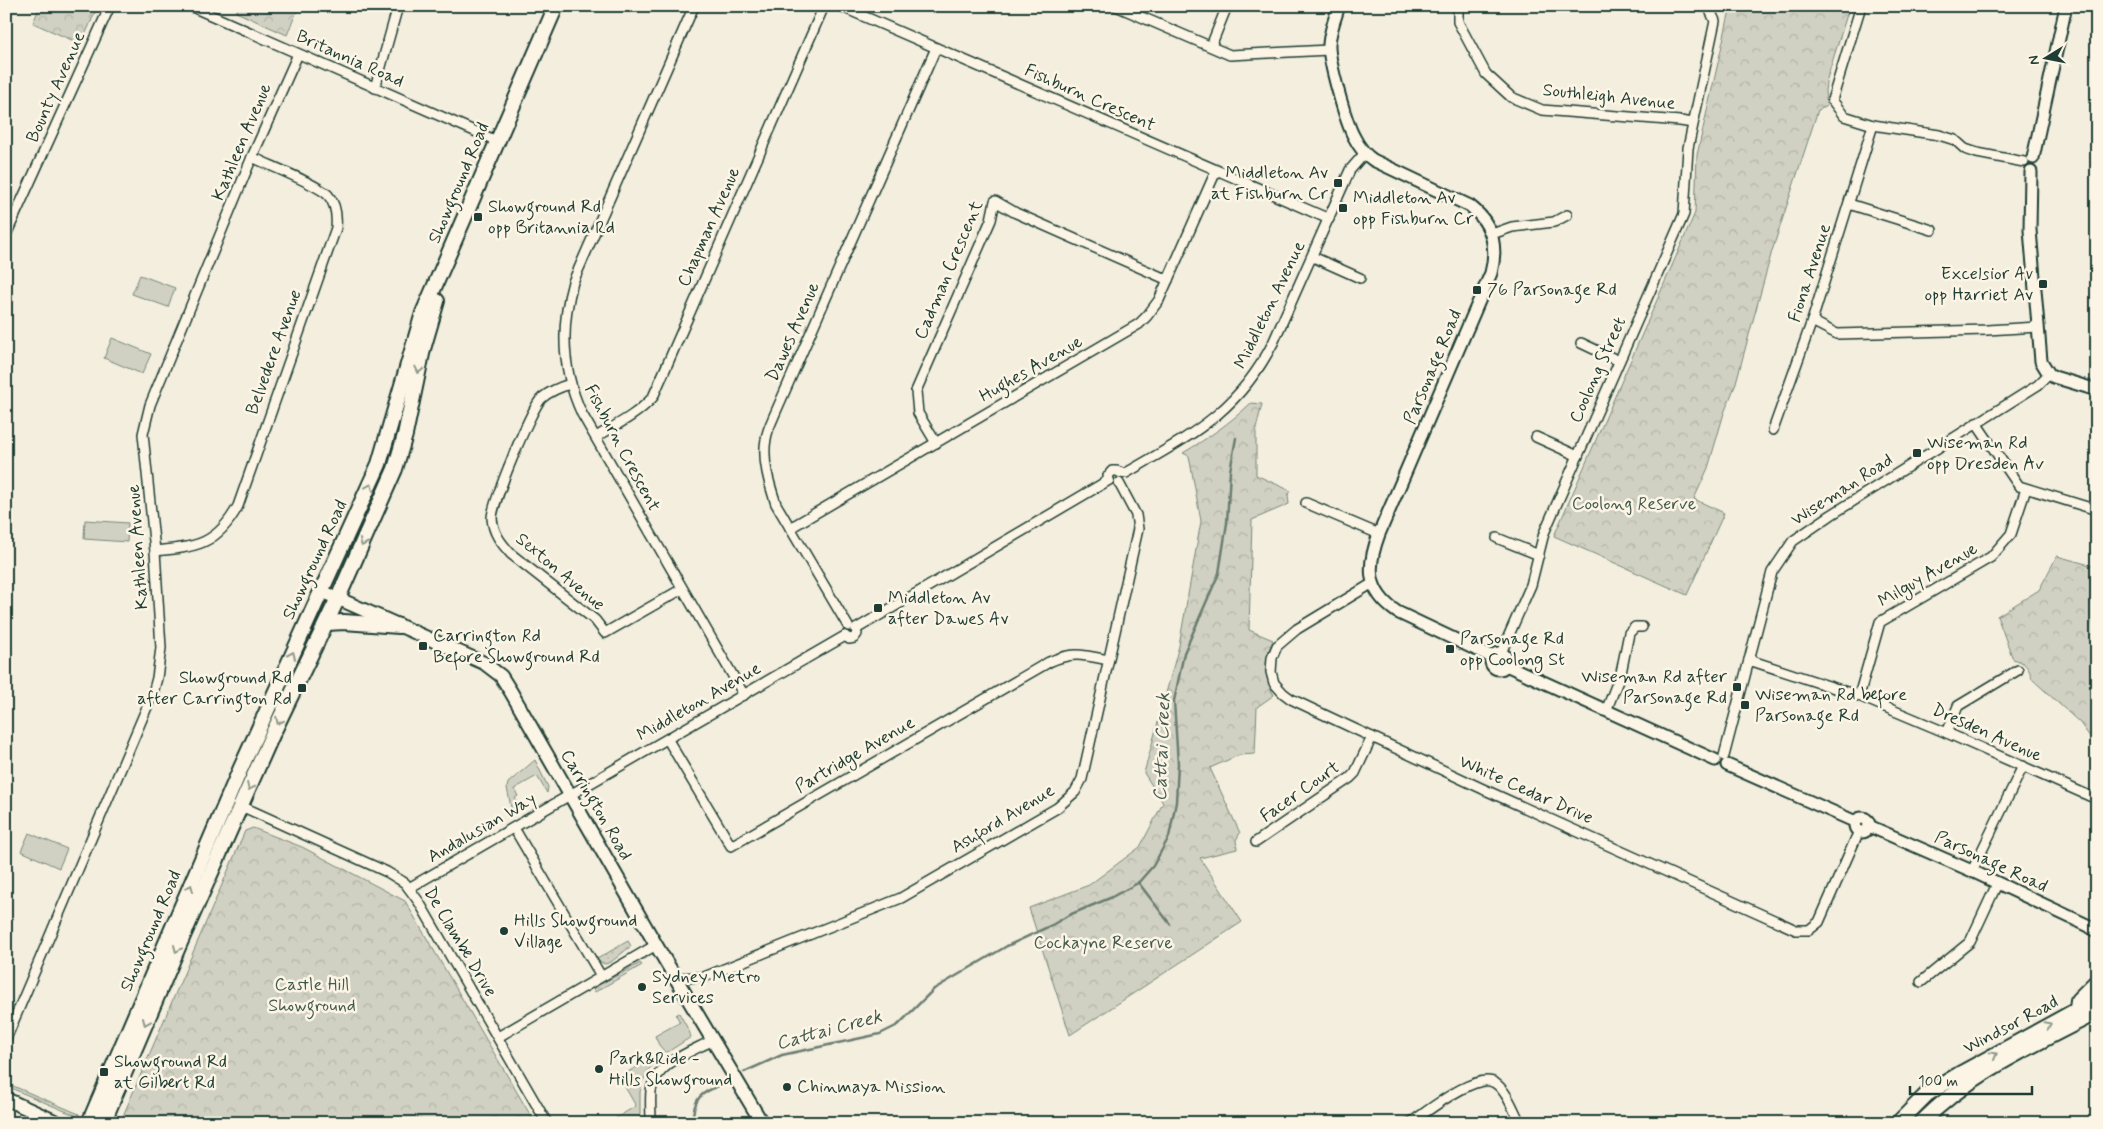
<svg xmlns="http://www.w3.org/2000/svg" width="2103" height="1129" font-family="Mynerve,sans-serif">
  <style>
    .grass { fill: #d0d1c2; stroke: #78877b }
    .park { fill: url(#park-crowns); stroke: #78877b }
    .garden { fill: url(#garden-dots); stroke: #78877b }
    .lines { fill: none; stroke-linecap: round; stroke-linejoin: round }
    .stream { stroke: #6c7d72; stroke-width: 2.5 }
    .minor-casing { stroke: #1f3d34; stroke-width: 12 }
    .tertiary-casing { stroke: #1f3d34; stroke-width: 15 }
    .secondary-casing { stroke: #1f3d34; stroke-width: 16 }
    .primary-casing { stroke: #1f3d34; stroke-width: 18 }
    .minor { stroke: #fcf5e5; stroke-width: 9 }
    .tertiary { stroke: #fcf5e5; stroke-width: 11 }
    .secondary { stroke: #fcf5e5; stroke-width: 12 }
    .primary { stroke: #fcf5e5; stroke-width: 14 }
    .oneway { stroke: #8e998c }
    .poi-dot { fill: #1f3d34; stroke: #fcf5e5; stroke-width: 2 }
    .labels { text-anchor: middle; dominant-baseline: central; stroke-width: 5; stroke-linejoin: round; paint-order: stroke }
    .street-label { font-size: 18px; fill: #1f3d34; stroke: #fcf5e5 }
    .poi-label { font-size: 18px; fill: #1f3d34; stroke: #fcf5e5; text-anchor: start }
    .park-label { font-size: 18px; fill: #425b50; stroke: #fcf5e5 }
    .water-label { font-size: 19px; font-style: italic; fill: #465d53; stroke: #fcf5e5 }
  </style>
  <defs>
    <pattern id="park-crowns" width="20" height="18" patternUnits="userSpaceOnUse" patternTransform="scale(1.25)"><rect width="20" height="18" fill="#d0d1c2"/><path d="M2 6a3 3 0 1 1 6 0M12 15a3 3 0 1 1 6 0" fill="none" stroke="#b2b4a7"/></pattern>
    <pattern id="garden-dots" width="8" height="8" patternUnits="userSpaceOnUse" patternTransform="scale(1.25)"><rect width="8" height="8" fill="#d0d1c2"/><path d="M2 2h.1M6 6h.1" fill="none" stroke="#b2b4a7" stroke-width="1.8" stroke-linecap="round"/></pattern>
  </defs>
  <rect width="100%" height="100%" fill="#f3eede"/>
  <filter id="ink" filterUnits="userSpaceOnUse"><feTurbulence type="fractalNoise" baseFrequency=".02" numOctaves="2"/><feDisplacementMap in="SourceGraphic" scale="10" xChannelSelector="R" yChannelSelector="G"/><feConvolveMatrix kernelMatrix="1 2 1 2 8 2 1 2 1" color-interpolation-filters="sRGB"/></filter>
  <g filter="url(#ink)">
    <g class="grass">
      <polygon points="140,275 175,288 168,307 132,294"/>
      <polygon points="112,338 151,354 142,374 104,358"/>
      <polygon points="85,520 128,523 127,542 84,539"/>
      <polygon points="535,760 548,787 547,793 537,776 514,789 518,796 515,798 520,808 512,812 507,788 508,783"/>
      <polygon points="29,833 67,849 59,868 21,851"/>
      <polygon points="679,1013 689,1031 691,1037 666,1053 659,1045 655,1036 680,1022 676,1015"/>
      <polygon points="657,1055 659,1058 649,1069 643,1081 621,1076"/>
      <polygon points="623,1079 642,1083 640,1092 640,1123 619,1123 616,1118 636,1106 621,1080"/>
      <polygon points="6,1083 79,1114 79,1117 6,1086"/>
    </g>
    <g class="park">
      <polygon points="40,6 93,6 97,8 81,44 33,23"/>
      <polygon points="239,6 299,6 287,35 236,12"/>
      <polygon points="1752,6 1849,6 1849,8 1826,82 1825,92 1827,106 1818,110 1772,251 1735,386 1724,413 1708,468 1694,499 1724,513 1687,595 1554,536 1695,213 1697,155 1730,10 1751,9"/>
      <path d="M1251,403L1262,404L1256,429V475L1291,491L1288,495L1289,504L1252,520L1249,630L1273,640C1264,660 1263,676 1274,695L1257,707L1255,754L1239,755L1210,768L1240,833L1236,840L1237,849L1200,858L1242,922L1070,1035L1029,908L1089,885L1140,847L1163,803L1144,773L1179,646L1201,521L1189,456L1183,453C1208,438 1230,423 1251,403Z"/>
      <path d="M2057,556L2097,567V742L2093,741L2080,723L2032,679C2029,667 2025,662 2013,659L1997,616L2039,590Z"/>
      <polygon points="253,828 302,847 405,901 535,1123 120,1123 245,831"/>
    </g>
    <g class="garden">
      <polygon points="628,941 631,946 611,962 605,964 598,961 597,959"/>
      <polygon points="640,963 642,965 595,992 593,988"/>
    </g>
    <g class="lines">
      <g class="stream">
        <polyline points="1138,882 1170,924"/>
        <polyline points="744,1072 782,1055 880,1034 898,1025 934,989 1007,946 1052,925 1069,915 1110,898 1138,883 1153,866 1169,837 1176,802 1178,764 1174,701 1184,653 1219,573 1227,523 1230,471 1236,438"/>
        <path d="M692,1123C694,1097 700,1093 723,1084"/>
      </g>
      <defs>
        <g id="minor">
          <polyline points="190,6 497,141"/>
          <path d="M694,6L573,282C560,328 562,371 582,414L744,695"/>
          <polyline points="840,6 1329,219"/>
          <polyline points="1116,6 1230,55 1329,50"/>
          <polyline points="1458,6 1458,22 1486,74 1511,97 1542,110 1680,121 1693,123"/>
          <polyline points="1861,6 1832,100 1844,116 1873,125 1939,135 1955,140 1965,149 1977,153 2024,162"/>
          <polyline points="1211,46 1227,6"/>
          <polyline points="375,88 398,6"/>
          <polyline points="1849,204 1932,230"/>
          <polyline points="1492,234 1512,227 1554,222 1567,215"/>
          <polyline points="6,235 110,6"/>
          <polyline points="1313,257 1360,278"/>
          <polyline points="1812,321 1837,334 1987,330 2038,327"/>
          <polyline points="1581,343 1619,361"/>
          <path d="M570,384C560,387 550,391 542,398C532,406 492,504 492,518C493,533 501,543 511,554L595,620L605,633L682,589"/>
          <polyline points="1976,423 2019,486 2097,510"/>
          <polyline points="1773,430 1812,321 1873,125"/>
          <path d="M596,437C616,425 637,415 653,397L824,6"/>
          <polyline points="1536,437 1578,456"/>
          <polyline points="936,443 918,413 916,391 991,220 995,201 1016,213 1168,280"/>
          <path d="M1121,473H1126C1191,435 1237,413 1273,343L1350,170L1364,154"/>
          <polyline points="1109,480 1108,476 1112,471 1117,471 1121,473"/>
          <polyline points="1306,503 1379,534"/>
          <polyline points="790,528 1139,324 1147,316 1159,300 1216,171"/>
          <polyline points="1497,538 1539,555"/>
          <path d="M155,551C196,547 217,545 238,506L336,228C337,217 336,204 328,195C317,184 268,165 252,157"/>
          <polyline points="1373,583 1297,629 1277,646 1272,658 1271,672 1274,683 1283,693 1291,699 1327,716 1483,789 1796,930 1809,930 1819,922 1859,831"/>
          <path d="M848,626L776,504C769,483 762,460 766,439C767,431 771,423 774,416L936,48"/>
          <polyline points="856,629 1109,480"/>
          <polyline points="845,636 849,639 854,638 857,634 856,629"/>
          <polyline points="1501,653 1531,585 1544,533 1684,214 1688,148 1715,21 1708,6"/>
          <polyline points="1749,660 1859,696 1947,733 2094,798 2097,797"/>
          <polyline points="1859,696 1880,622 1991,557 2011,534 2026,489"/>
          <polyline points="1606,711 1621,673 1629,633 1635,627 1642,627"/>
          <polyline points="1947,733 1958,706 2018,670"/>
          <path d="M668,740L731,846L1049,662C1073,651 1084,655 1108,660"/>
          <polyline points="1724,756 1772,572 1793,541 1831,515 2038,385 2049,374"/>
          <polyline points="241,806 387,872 405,883 419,902 547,1123"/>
          <polyline points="514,828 601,976"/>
          <polyline points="1256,842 1350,778 1355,773 1372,737"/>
          <polyline points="1972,871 2023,766"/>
          <polyline points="409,888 845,636"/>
          <polyline points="676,978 704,977 901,898 1057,808 1075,792 1082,779 1138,529 1136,515 1119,483"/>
          <polyline points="1921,982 1970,942 1997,884"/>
          <polyline points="498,1037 656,945"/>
          <polyline points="6,1039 153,693 157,678 161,648 155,551 143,434 150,405 252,157 298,54"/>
          <path d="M651,1123C651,1112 650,1101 651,1091C655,1063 691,1052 713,1040"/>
          <path d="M1410,1123C1427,1112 1477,1071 1495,1083C1507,1091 1514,1111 1520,1123"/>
        </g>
        <g id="tertiary">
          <path d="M1339,6C1335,18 1330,31 1329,44C1328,59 1346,123 1354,137C1359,147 1364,154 1373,160L1470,206C1492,223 1498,246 1491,273L1379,534C1367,566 1366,591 1397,612L1492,657"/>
          <polyline points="2033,158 2066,6"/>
          <polyline points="2031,172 2030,230 2041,361 2049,374 2054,377 2097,390"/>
          <circle cx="1499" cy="661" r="8"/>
          <polyline points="1506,665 1715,760"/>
          <polyline points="1727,765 1856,822"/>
          <circle cx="1862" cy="825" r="7"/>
          <polyline points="1869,826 1972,871 2089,926 2097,932"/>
        </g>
        <g id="secondary">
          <polyline points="321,591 484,663 501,676 511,692 656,945 762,1123"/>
          <polyline points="6,1099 59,1123"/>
        </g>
        <g id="primary">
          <polyline points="327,623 344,622 399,626"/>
          <polyline points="2077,1010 2078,1000 2097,981"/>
          <polyline points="89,1123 240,770 379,464 423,313 556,6"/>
          <polyline points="103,1123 179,945 272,735 338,598 395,469 405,435 423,349 437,301"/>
          <polyline points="1898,1123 1927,1094 1958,1075 2097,999"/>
          <path d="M1921,1123C1969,1073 2036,1044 2097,1012"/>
        </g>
      </defs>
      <use href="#minor" class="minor-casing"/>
      <use href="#tertiary" class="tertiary-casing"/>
      <use href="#secondary" class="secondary-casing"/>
      <use href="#primary" class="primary-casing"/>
      <use href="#minor" class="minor"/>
      <use href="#tertiary" class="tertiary"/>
      <use href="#secondary" class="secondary"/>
      <use href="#primary" class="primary"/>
    </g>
    <defs><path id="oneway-chevron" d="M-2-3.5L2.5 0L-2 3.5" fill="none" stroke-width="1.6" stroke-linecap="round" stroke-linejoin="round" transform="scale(1.25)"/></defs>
    <g class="oneway">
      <use href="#oneway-chevron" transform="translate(419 370) rotate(102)"/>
      <use href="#oneway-chevron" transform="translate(370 487) rotate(-67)"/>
      <use href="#oneway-chevron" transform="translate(363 543) rotate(114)"/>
      <use href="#oneway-chevron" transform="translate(292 655) rotate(-66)"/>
      <use href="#oneway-chevron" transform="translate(279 721) rotate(117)"/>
      <use href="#oneway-chevron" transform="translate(250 787) rotate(115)"/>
      <use href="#oneway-chevron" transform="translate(190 888) rotate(-67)"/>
      <use href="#oneway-chevron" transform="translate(177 949) rotate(113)"/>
      <use href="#oneway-chevron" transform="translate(146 1022) rotate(113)"/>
      <use href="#oneway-chevron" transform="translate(2048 1025) rotate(-28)"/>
      <use href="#oneway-chevron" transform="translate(1994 1055) rotate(-29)"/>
    </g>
  </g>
  <g class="poi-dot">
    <rect x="1333" y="178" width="10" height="10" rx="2.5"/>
    <rect x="1338" y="203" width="10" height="10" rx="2.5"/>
    <rect x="473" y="212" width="10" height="10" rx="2.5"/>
    <rect x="2038" y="279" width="10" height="10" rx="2.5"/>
    <rect x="1472" y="285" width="10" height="10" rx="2.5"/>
    <rect x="1912" y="448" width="10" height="10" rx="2.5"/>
    <rect x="873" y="603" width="10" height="10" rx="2.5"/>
    <rect x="418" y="641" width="10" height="10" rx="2.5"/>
    <rect x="1445" y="644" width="10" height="10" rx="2.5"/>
    <rect x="1732" y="682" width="10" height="10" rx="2.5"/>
    <rect x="297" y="683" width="10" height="10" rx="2.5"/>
    <rect x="1740" y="700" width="10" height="10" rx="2.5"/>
    <circle cx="504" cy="931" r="5"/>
    <circle cx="642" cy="987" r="5"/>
    <circle cx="599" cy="1069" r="5"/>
    <rect x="99" y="1067" width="10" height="10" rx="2.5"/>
    <circle cx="787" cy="1087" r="5"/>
  </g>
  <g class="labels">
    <g class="street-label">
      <text transform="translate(350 59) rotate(24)">Britannia Road</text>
      <text transform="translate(56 87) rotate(-66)">Bounty Avenue</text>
      <text transform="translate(1609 97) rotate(6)">Southleigh Avenue</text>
      <text transform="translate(1090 98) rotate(24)">Fishburn Crescent</text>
      <text transform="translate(242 142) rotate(-67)">Kathleen Avenue</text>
      <text transform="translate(459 183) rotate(-67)">Showground Road</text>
      <text transform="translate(709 227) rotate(-66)">Chapman Avenue</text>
      <text transform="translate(949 270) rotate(-67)">Cadman Crescent</text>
      <text transform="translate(1810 273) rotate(-72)">Fiona Avenue</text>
      <text transform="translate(1270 305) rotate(-64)">Middleton Avenue</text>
      <text transform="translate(793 332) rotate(-66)">Dawes Avenue</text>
      <text transform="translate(274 352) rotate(-70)">Belvedere Avenue</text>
      <text transform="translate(1433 367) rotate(-67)">Parsonage Road</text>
      <text transform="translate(1031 369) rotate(-30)">Hughes Avenue</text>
      <text transform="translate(1598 370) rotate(-66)">Coolong Street</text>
      <text transform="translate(622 448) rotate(62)">Fishburn Crescent</text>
      <text transform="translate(1842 490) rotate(-33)">Wiseman Road</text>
      <text transform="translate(138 547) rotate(-94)">Kathleen Avenue</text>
      <text transform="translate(315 560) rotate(-65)">Showground Road</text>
      <text transform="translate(560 572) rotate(40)">Sexton Avenue</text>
      <text transform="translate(1928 575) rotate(-30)">Milguy Avenue</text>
      <text transform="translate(699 702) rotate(-30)">Middleton Avenue</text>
      <text transform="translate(1987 733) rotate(24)">Dresden Avenue</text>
      <text transform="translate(855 755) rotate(-30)">Partridge Avenue</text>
      <text transform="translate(1526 790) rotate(24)">White Cedar Drive</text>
      <text transform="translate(1300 792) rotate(-35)">Facer Court</text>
      <text transform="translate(596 805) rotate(60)">Carrington Road</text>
      <text transform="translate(1003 819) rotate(-31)">Ashford Avenue</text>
      <text transform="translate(482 828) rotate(-30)">Andalusian Way</text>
      <text transform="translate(1991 862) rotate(25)">Parsonage Road</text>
      <text transform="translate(151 931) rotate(-67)">Showground Road</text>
      <text transform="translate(460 942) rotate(59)">De Clambe Drive</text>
      <text transform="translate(2011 1025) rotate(-28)">Windsor Road</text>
    </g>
    <g class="poi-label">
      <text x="1328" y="173" text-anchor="end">Middleton Av<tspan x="1328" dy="21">at Fishburn Cr</tspan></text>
      <text x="1353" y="198">Middleton Av<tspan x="1353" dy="21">opp Fishburn Cr</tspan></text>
      <text x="488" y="207">Showground Rd<tspan x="488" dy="21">opp Britannia Rd</tspan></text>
      <text x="2033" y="274" text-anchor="end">Excelsior Av<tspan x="2033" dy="21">opp Harriet Av</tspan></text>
      <text x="1487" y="290">76 Parsonage Rd</text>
      <text x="1927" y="443">Wiseman Rd<tspan x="1927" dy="21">opp Dresden Av</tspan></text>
      <text x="888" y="598">Middleton Av<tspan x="888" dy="21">after Dawes Av</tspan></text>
      <text x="433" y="636">Carrington Rd<tspan x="433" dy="21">Before Showground Rd</tspan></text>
      <text x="1460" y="639">Parsonage Rd<tspan x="1460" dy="21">opp Coolong St</tspan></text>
      <text x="1727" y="677" text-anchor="end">Wiseman Rd after<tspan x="1727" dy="21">Parsonage Rd</tspan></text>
      <text x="292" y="678" text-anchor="end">Showground Rd<tspan x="292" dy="21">after Carrington Rd</tspan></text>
      <text x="1755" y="695">Wiseman Rd before<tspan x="1755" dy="21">Parsonage Rd</tspan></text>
      <text x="514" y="921">Hills Showground<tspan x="514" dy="21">Village</tspan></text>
      <text x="652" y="977">Sydney Metro<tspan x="652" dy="21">Services</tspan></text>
      <text x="609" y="1059">Park&amp;Ride -<tspan x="609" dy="21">Hills Showground</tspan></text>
      <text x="114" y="1062">Showground Rd<tspan x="114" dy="21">at Gilbert Rd</tspan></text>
      <text x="797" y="1087">Chinmaya Mission</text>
    </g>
    <g class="park-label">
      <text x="1634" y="504">Coolong Reserve</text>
      <text x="1103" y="943">Cockayne Reserve</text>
      <text x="312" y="985">Castle Hill<tspan x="312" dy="21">Showground</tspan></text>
    </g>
    <g class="water-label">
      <text transform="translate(1162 747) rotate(-88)">Cattai Creek</text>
      <text transform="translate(829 1030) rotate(-15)">Cattai Creek</text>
    </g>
  </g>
  <rect width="2103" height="1129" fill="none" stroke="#fcf5e5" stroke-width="25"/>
  <rect x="12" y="12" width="2078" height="1104" fill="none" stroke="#1f3d34" stroke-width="2" filter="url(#ink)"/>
  <g transform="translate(2046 58) rotate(260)" stroke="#fcf5e5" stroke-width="4" paint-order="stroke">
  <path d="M0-4L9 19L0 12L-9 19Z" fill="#1f3d34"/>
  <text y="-8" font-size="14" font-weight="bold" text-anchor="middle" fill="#1f3d34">N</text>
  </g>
  <path d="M1910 1086v8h122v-8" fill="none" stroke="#1f3d34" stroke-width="2.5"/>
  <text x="1918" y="1086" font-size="15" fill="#1f3d34" stroke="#fcf5e5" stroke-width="4" paint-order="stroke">100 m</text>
</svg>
